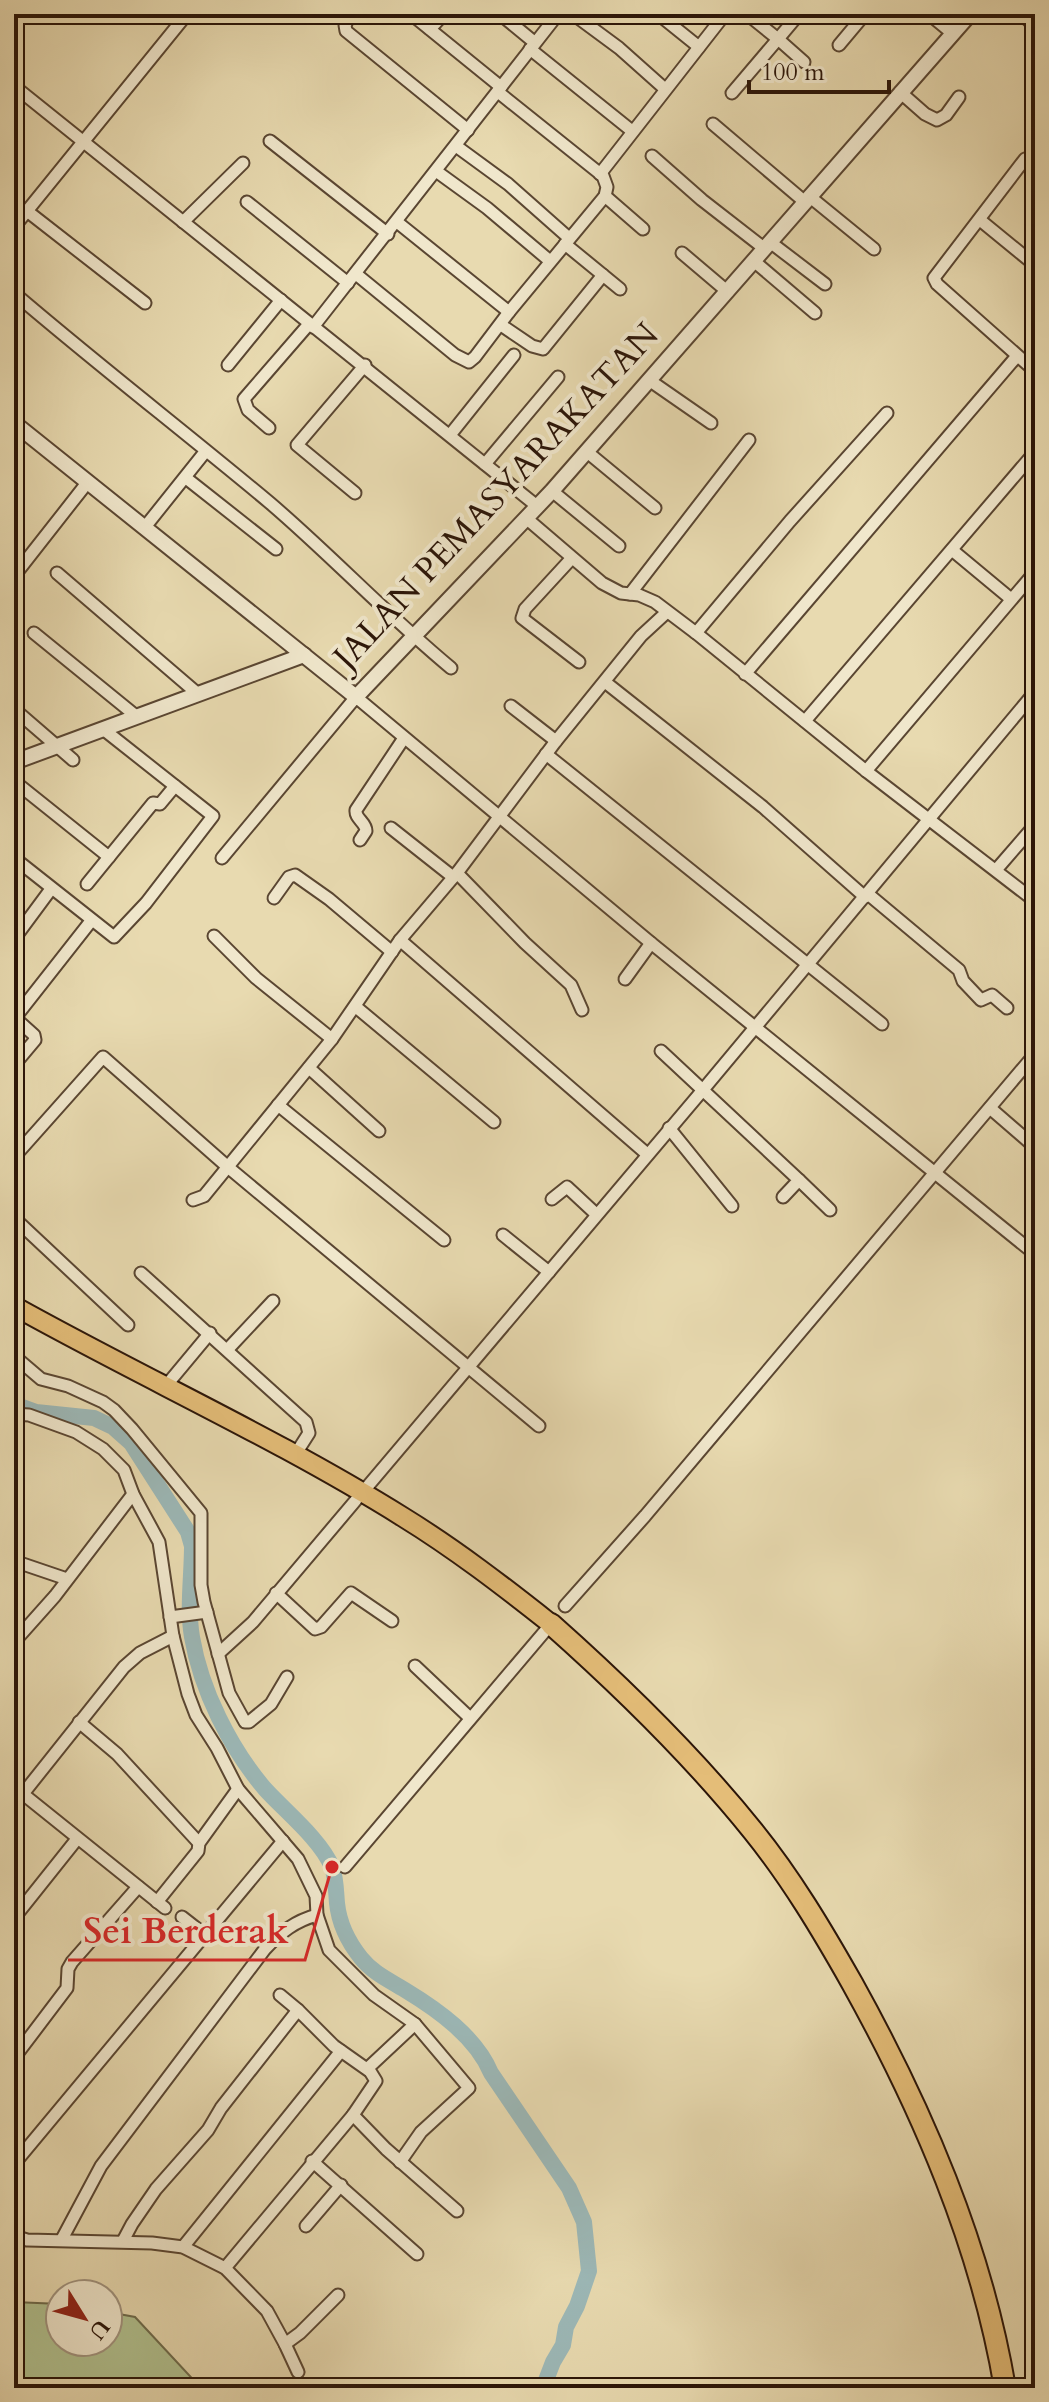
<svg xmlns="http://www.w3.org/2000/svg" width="1049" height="2402" font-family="Cardo,serif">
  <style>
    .green { fill: #b1c18f; stroke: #6e6b4c; stroke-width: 2 }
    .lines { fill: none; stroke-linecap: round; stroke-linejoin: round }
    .river { stroke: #9cb8b7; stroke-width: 16 }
    .minor-casing { stroke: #5a4632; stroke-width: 15 }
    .tertiary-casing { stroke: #5a4632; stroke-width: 18 }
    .primary-casing { stroke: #2b1508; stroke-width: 22 }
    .motorway-casing { stroke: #2b1508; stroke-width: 24 }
    .minor { stroke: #f0e7cc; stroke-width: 11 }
    .tertiary { stroke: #f0e7cc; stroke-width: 14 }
    .primary { stroke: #e4bd78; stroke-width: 18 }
    .motorway { stroke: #e4bd78; stroke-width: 20 }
    .labels { text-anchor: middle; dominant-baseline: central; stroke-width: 8; stroke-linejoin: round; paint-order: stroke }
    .street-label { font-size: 34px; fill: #2b1508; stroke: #f0e7cc }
    .leader { fill: none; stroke: #d62828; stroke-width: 3 }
    .callout-dot { fill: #d62828; stroke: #f0e7cc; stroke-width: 3 }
    .callout-label { font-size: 36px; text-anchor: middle; font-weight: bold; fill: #d62828; stroke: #f0e7cc; stroke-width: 8; stroke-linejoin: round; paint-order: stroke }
  </style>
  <rect width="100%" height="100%" fill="#e8dab0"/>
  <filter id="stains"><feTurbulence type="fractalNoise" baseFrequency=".0025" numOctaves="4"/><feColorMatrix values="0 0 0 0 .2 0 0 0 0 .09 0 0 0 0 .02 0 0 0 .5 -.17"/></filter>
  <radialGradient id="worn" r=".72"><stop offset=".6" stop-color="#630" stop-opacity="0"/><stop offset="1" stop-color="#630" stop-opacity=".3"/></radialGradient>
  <polygon class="green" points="14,2302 60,2304 60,2342 108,2342 108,2312 135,2317 201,2388 14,2388"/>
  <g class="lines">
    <path class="river" d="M14,1404L36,1412L94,1418L113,1427L131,1443L188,1532L192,1546C192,1576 187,1608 192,1637C201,1690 230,1748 265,1789C285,1811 321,1840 332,1867C336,1878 336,1892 337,1903C339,1923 349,1943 361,1958C373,1973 389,1980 405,1990C438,2010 476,2037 491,2073L569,2188L584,2222L589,2271L577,2306L566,2327L563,2345L553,2362L543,2388"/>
    <defs>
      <g id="minor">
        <polyline points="351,14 345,25 346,31 468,130"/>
        <polyline points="411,14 501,87"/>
        <polyline points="500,14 534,42"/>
        <polyline points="573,14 619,48 665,89"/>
        <polyline points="658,14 699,47"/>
        <polyline points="747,14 778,39 799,14"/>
        <polyline points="929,14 952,33"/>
        <polyline points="1022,14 1035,27"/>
        <polyline points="430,29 444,14"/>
        <polyline points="839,45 865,14"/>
        <polyline points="530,49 632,131"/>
        <polyline points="14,86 537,506"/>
        <polyline points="900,92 925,114 937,120 946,115 959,97"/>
        <polyline points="732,93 778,39 804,62"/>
        <polyline points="713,124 805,202"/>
        <polyline points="270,141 388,234"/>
        <polyline points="456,146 508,184 569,238"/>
        <polyline points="652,156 702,200 765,249"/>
        <polyline points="1035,163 1028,158 1025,159 934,278 937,284 1035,371"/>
        <polyline points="436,171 487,208 550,261"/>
        <polyline points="600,174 725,14"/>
        <polyline points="605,196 643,229"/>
        <polyline points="809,196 874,249"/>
        <polyline points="247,202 348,283"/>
        <polyline points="27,211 145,303"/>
        <polyline points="980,220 1035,265"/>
        <polyline points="183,222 243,163"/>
        <polyline points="397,222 509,312"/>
        <polyline points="14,227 187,14"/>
        <polyline points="770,242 825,284"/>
        <polyline points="565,244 620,289"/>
        <polyline points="682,253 728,292"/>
        <polyline points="755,262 815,313"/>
        <polyline points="356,274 455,355 469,362 475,357 509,312 605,196 607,187 603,176 498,92"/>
        <path d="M14,293C98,365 185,432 270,503C332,556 388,616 451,668"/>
        <polyline points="501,325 532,346 543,349 603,275"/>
        <polyline points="313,327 558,14"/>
        <polyline points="228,365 281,300"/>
        <polyline points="649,380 711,423"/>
        <polyline points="269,428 248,410 244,399 309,324"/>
        <polyline points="450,435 514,355"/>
        <polyline points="586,451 655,508"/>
        <polyline points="485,464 558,377"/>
        <polyline points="186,478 276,549"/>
        <polyline points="552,491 619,546"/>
        <polyline points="355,493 297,445 365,365"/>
        <polyline points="526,518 602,583 621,593 639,595 655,602 696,633 866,771 1035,901"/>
        <polyline points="145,527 205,452"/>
        <polyline points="952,550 1011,599"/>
        <polyline points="571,559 525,609 522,618 579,662"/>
        <polyline points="57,573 198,694"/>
        <polyline points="14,576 87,483"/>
        <polyline points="630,594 749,440"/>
        <polyline points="34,633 136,716"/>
        <polyline points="696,633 790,521 887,413"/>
        <polyline points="745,674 1017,356"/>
        <polyline points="605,682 763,807 865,897"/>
        <polyline points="511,706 556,741"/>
        <polyline points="14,709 73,760"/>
        <polyline points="805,721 1035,452"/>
        <polyline points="546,754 882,1024"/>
        <polyline points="866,771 1035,572"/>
        <polyline points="14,781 109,857"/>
        <polyline points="391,828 453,877"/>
        <path d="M360,840L366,831C366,822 355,819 356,810L404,738"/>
        <polyline points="14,858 114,937 146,903 213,816 103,729"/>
        <polyline points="222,858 356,697 651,943 1035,1254"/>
        <polyline points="996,870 1035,825"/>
        <polyline points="457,873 525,943 571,985 582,1010"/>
        <polyline points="87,884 153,803 160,804 175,786"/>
        <polyline points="868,894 959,970 963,981 981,1000 992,995 1007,1008"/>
        <polyline points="274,898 289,877 295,875 329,899 392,952"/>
        <polyline points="214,936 256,978 332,1039"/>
        <polyline points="14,939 51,889"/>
        <polyline points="400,940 647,1154"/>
        <polyline points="625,979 651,943"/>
        <polyline points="356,1007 494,1122"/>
        <polyline points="14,1019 91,921"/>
        <polyline points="661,1051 799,1180 783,1197"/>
        <polyline points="14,1065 35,1040 34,1035 15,1018"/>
        <polyline points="309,1068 379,1131"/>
        <polyline points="278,1105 444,1240"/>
        <polyline points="990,1108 1035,1147"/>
        <polyline points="669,1128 732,1206"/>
        <polyline points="14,1157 103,1057 229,1168 539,1426"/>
        <polyline points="799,1180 830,1210"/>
        <polyline points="552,1199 567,1187 596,1214"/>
        <polyline points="193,1200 204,1196 332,1039 400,940 457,873 556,741 641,636 667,612"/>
        <polyline points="14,1218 128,1325"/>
        <polyline points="503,1235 549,1272"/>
        <polyline points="141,1273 306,1422 309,1433 295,1455"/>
        <polyline points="228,1349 273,1301"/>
        <polyline points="14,1356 41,1379 68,1386 103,1402 114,1410 132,1429 201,1513 201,1585 204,1602 229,1693 245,1722 249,1722 271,1704 287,1677"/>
        <polyline points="165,1387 210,1333"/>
        <polyline points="14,1414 29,1415 76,1432 103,1449 124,1470 133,1494 159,1542 173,1636 188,1694 196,1715 217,1748 238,1789 298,1859 316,1896 317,1915 329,1950 374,1995 415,2024 469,2088 421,2132 400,2162"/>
        <polyline points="362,1493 702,1091 1035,692"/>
        <polyline points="14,1561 67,1579"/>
        <polyline points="276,1593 315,1629 321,1627 351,1593 392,1621"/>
        <polyline points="565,1606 645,1516 1035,1054"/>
        <polyline points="170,1617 207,1612"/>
        <polyline points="14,1642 55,1596 133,1494"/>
        <polyline points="218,1654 253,1622 356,1500"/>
        <polyline points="415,1666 470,1718"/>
        <polyline points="79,1722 117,1754 199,1843"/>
        <polyline points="23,1794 165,1908"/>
        <polyline points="14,1805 124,1667 140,1653 173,1636"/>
        <polyline points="345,1867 551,1624"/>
        <polyline points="157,1902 198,1851 199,1843 238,1789"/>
        <polyline points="182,1917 205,1935"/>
        <polyline points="14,1918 77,1839"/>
        <polyline points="280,1995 298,2010"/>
        <polyline points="14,2058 67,1988 68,1969 72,1962 138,1887"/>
        <polyline points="353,2115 386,2149 457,2211"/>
        <polyline points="312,2161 417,2254"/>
        <polyline points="14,2164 283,1841"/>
        <polyline points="306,2226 341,2185"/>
        <polyline points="14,2236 27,2240 152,2243 183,2247 225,2268 267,2311 285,2344 300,2333 338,2295"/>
        <path d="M62,2239L101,2166L265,1949C281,1932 295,1921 317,1915"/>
        <polyline points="123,2241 132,2224 156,2189 208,2130 221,2108 298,2010 334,2046 368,2070"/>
        <polyline points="183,2247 341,2051"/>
        <polyline points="225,2268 353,2115 376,2081 368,2068 415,2024"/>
        <polyline points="285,2344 298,2372"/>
      </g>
      <g id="tertiary">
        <polyline points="14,423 356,697 552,491 970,14"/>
        <polyline points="14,762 304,655"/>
      </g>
      <path id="primary" d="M14,1306C143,1378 278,1439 403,1517C455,1549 503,1586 551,1624"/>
      <path id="motorway" d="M551,1624C623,1688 692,1755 753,1831C791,1878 822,1930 852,1983C922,2109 981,2245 1005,2388"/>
    </defs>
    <use href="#minor" class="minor-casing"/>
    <use href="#tertiary" class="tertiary-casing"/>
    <use href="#primary" class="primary-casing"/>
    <use href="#motorway" class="motorway-casing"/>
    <use href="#minor" class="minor"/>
    <use href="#tertiary" class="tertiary"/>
    <use href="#primary" class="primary"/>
    <use href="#motorway" class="motorway"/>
  </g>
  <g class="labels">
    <g class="street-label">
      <text transform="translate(496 496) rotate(-47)">JALAN PEMASYARAKATAN</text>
    </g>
  </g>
  <path class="leader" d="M332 1867L305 1960H68"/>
  <circle class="callout-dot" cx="332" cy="1867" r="8"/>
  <g class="callout-label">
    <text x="186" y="1943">Sei Berderak</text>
  </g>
  <rect width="1049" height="2402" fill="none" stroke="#e8dab0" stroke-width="48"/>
  <rect x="16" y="16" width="1017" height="2370" fill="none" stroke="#2b1508" stroke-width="4"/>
  <rect x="24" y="24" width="1001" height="2354" fill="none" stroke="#2b1508" stroke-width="2"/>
  <g transform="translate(84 2318) rotate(127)"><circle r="38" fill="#f0e7cc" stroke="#a1937e" stroke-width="2"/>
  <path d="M0-6L14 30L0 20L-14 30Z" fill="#8f2418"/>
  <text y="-12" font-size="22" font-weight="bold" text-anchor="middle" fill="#2b1508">U</text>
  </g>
  <path d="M749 80v12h140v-12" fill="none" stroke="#2b1508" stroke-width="4"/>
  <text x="761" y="80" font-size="24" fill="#2b1508" stroke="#f0e7cc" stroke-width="6" paint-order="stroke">100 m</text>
  <rect width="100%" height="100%" filter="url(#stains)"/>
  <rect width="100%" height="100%" fill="url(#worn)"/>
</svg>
